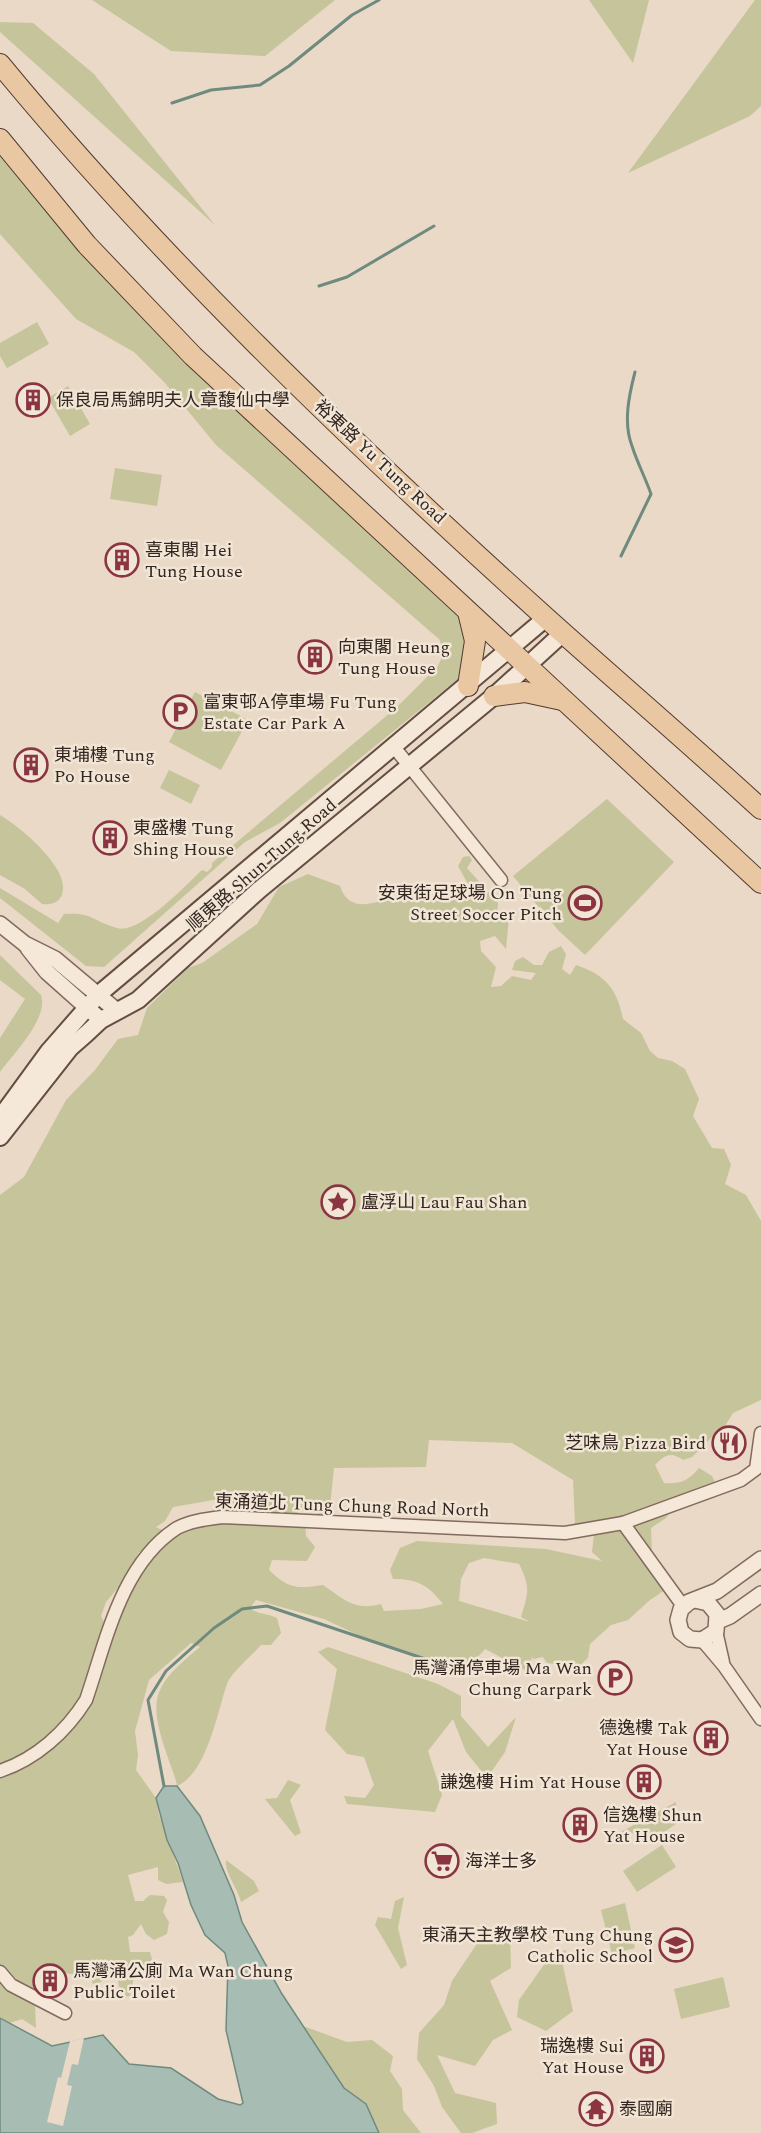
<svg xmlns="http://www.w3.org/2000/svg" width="761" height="2133" font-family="Spectral,'Noto Sans TC',serif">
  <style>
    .green { fill: #c6c49b; fill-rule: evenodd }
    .water { fill: #a7bdb3; stroke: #6f8a7f; stroke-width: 1.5 }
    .pier { fill: #e9d9c6 }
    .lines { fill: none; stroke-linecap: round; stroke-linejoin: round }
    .stream { stroke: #6f8a7f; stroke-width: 3 }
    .minor-casing { stroke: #826b5e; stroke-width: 15 }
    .tertiary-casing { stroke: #826b5e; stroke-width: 18 }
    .secondary-casing { stroke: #644d41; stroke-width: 20 }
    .primary-casing { stroke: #513b31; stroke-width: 22 }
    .minor { stroke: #f5e8d8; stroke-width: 12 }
    .tertiary { stroke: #f5e8d8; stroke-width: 15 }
    .secondary { stroke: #f5e8d8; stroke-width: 16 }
    .primary { stroke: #e8c7a2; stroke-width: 20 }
    .labels { text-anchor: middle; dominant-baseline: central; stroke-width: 5; stroke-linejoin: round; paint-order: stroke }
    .poi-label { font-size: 18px; fill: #342620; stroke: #f1e5d5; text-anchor: start }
    .street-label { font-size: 18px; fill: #342620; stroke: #f1e5d5 }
  </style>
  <rect width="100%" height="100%" fill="#e9d9c6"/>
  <g class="green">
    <polygon points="92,0 335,0 265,56 171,51"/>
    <polygon points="589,0 649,0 633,63"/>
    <polygon points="755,0 761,0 761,106 750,116 628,173"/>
    <polygon points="0,22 33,23 94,74 215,225 0,32"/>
    <path d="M0,149L471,626L465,671L458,679L280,823L245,842L104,967L86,966L0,898V888L58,923L64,914C93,912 92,921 117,928C139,935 185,886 202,870L207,872L212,867V863L397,707L438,666L443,655L440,640L216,445L165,383L134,352L76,319L0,234Z"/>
    <polygon points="37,322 49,344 7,368 0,356 0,343"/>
    <polygon points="68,386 90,424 70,436 48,398"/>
    <polygon points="115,468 162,475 157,506 110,499"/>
    <polygon points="195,692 248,720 221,770 169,742"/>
    <polygon points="169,770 200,785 191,804 160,788"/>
    <polygon points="607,799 674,862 585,955 558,930 513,876"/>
    <path d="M0,815C19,826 72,869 62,895C58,903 51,905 42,904L25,889L0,875Z"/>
    <path d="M469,856L472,860L467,868L498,903L497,915L509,917L506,949L495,936L480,941L481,951L496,967L491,987L501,986L512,976L531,980L536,973L512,970L515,961L523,957L534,965H542L549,952L561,946L566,954L562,969L570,975L576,965C606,975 617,989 623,1019L641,1033L650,1051L658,1058L672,1061L685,1069L699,1099L693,1116L712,1148L724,1149L731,1165L725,1184L746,1195L761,1221V1400L733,1413L721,1432L713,1436L692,1457L683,1460C670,1451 665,1455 655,1465L664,1483C681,1484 688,1481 699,1468L712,1476L716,1484L677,1503L666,1518L651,1528L652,1557L666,1570L674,1584L650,1600L628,1620L611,1625L590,1644L588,1658L578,1667L547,1663L543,1657L533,1659L532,1656L529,1672L485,1649L464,1672L375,1643L324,1619L256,1600L250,1608C258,1615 268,1613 277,1618L281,1633L271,1645H261C253,1654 230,1674 227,1684C217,1713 207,1773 177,1786C175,1774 170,1765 167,1755C147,1697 154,1685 200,1647L191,1643L149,1680L135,1731L138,1755L136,1770L156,1798L159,1815L183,1882L166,1884L158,1880V1867L128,1875L135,1901H143L150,1895L164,1896L167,1900L163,1912L169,1922L167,1934L154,1940L146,1934L141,1924L133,1935L128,1937L130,1952H150L152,1959L146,1968L134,1976L130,1996L121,1997L118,1980L110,1976L96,1985H93L91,1977L65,1973L54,1986L39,1984L35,2006L36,2028L22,2019L10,2023L0,2017V1195L24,1177L66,1100L95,1070L118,1039L138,1035L147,1008L188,968L202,963L257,924L279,887L308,874L340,886C350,918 382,899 404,894C432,906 446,897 474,895L458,866L463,857ZM429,1440L512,1443L573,1480L575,1524L582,1523L594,1534L592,1552L602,1561L546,1549L417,1541L400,1548L390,1570L393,1579C418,1579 428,1585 443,1604L421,1609L384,1611L381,1604C354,1611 345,1600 323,1585C297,1589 289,1589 269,1570L272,1560L307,1561L315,1547L306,1536L305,1520L195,1522L164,1531L156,1527L165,1521L173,1507L219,1499L259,1513L292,1517L301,1510L329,1516L334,1468L426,1467ZM139,1552L149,1554L105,1624L101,1616L106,1602L123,1582L124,1583ZM484,1558L519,1564C531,1587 528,1594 521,1617L530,1622L459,1601L461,1579L469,1563Z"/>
    <path d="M0,955L41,995C49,1018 14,1053 0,1072V1038L25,999L0,980Z"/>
    <polygon points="328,1647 438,1684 461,1696 461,1716 488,1747 516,1717 505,1752 487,1778 466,1752 453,1719 428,1751 442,1795 435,1812 347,1804 344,1796 365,1798 374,1785 364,1757 347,1754 325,1730 337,1669 318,1652"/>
    <polygon points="288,1780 301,1785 290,1800 301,1833 295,1836 265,1799 277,1798"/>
    <polygon points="676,1802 677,1823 660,1835 631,1833 612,1845 606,1840"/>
    <polygon points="662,1845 676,1867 637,1892 623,1871"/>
    <path d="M226,1860L254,1881L259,1891L241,1902C238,1888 224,1873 226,1860Z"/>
    <polygon points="404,1897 398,1928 407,1965 401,1969 375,1925 378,1917 391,1919 395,1901"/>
    <polygon points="625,1903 635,1948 612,1954 601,1910"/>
    <polygon points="510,1936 511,1968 490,1981 512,2030 493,2040 475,2066 437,2055 455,2093 496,2103 497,2124 472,2133 461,2133 442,2107 434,2086 417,2059 419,2033 444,2005 452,1981 480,1939"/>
    <polygon points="566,1950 563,1966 573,2011 546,2031 517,2017 519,2000 548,1959"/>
    <polygon points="723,1977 730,2007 681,2019 674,1989"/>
    <polygon points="303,2026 347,2042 372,2040 393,2056 390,2071 402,2089 403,2110 421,2133 379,2133 366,2104 344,2088"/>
  </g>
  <polygon class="water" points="164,1786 177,1786 200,1816 234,1895 242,1922 282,1994 344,2088 366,2104 379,2133 0,2133 0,2018 52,2046 103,2035 129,2064 171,2068 218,2099 240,2105 243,2103 226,2030 228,1966 225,1953 205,1935 191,1905 178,1863 167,1840 156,1798"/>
  <polygon class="pier" points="84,2038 78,2065 72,2064 67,2085 72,2086 63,2126 47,2122 58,2077 61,2078 70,2041"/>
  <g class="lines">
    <g class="stream">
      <polyline points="172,103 211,90 260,85 289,66 352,15 379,0"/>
      <polyline points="319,286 347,277 434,226"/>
      <path d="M621,556L651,494C645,477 637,462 632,446C623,423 629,395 635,372"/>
      <polyline points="164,1786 148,1700 166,1671 214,1628 242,1609 267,1606 464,1672"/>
    </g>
    <defs>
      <g id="minor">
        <polyline points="394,747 501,880"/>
        <polyline points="623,1523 683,1606"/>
        <polyline points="716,1631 723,1662"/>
        <polyline points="702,1640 724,1666 761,1719"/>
        <path d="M0,1771C36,1759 66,1732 86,1700C106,1642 121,1564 177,1528C190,1521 207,1519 222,1517L565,1533L623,1523L741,1480L756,1469L761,1433"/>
        <polyline points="0,1972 11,1985 65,2013"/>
      </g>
      <g id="tertiary">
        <polyline points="0,924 25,944 55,959 117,1011"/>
        <polyline points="28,948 47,972 101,1020"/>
        <polyline points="695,1600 708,1603 717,1614 716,1631 702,1640 690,1639 681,1632 678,1620 681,1609 689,1602 717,1591 761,1559"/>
        <polyline points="718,1621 730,1616 761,1594"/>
      </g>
      <g id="secondary">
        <polyline points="0,1118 49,1051 99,994 546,618"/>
        <polyline points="0,1137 70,1048 86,1034 101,1020 138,1000 259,890 494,696 563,633"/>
      </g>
      <g id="primary">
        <path d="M0,64C160,258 346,437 533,606C608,674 686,740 761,809"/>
        <polyline points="0,139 87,245 193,356 761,883"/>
        <polyline points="468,612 475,641 468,686"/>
        <polyline points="494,696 525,692 562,700"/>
      </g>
    </defs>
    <use href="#minor" class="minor-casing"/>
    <use href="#tertiary" class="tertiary-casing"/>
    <use href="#secondary" class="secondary-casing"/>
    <use href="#primary" class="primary-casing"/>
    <use href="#minor" class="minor"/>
    <use href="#tertiary" class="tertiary"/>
    <use href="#secondary" class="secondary"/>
    <use href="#primary" class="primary"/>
  </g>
  <defs>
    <symbol id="building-ring" viewBox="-11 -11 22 22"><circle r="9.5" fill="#f1e5d5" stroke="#8b3543" stroke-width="1.5"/><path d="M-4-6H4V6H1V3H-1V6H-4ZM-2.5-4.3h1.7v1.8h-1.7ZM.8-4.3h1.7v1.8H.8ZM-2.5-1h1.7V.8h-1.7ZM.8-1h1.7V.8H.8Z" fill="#8b3543"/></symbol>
    <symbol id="parking-ring" viewBox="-11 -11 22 22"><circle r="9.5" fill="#f1e5d5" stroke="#8b3543" stroke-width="1.5"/><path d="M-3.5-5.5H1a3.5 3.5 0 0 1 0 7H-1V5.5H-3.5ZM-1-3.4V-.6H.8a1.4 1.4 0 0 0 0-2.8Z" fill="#8b3543"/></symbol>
    <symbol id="stadium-ring" viewBox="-11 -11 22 22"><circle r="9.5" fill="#f1e5d5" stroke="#8b3543" stroke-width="1.5"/><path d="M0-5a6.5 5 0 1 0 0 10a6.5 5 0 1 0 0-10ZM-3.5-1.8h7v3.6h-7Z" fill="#8b3543"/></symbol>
    <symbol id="sight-ring" viewBox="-11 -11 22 22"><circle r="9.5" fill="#f1e5d5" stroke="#8b3543" stroke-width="1.5"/><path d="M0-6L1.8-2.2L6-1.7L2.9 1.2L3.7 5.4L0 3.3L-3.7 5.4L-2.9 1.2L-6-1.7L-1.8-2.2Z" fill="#8b3543"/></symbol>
    <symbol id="restaurant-ring" viewBox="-11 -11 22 22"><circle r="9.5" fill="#f1e5d5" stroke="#8b3543" stroke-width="1.5"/><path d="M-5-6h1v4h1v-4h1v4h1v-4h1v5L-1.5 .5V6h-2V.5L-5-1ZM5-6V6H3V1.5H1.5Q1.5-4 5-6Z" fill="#8b3543"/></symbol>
    <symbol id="supermarket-ring" viewBox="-11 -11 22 22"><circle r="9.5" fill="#f1e5d5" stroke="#8b3543" stroke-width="1.5"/><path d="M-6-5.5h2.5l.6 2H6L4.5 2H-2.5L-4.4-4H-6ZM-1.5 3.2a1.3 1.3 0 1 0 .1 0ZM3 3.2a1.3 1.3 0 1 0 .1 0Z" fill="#8b3543"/></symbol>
    <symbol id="school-ring" viewBox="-11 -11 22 22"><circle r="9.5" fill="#f1e5d5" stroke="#8b3543" stroke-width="1.5"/><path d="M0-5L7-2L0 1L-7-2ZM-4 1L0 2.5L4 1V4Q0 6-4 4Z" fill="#8b3543"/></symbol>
    <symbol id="temple-ring" viewBox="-11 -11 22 22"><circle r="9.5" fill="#f1e5d5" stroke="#8b3543" stroke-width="1.5"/><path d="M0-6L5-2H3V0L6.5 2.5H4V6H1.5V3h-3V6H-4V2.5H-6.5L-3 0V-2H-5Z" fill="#8b3543"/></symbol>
  </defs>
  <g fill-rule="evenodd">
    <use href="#building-ring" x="14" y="381" width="38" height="38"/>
    <use href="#building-ring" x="103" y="541" width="38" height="38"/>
    <use href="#building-ring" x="296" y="638" width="38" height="38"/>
    <use href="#parking-ring" x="161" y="693" width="38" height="38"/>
    <use href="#building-ring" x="12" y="746" width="38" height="38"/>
    <use href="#building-ring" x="91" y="819" width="38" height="38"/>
    <use href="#stadium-ring" x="566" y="884" width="38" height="38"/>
    <use href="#sight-ring" x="319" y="1183" width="38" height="38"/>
    <use href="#restaurant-ring" x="710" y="1424" width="38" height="38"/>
    <use href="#parking-ring" x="596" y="1659" width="38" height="38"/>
    <use href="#building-ring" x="692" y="1719" width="38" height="38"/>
    <use href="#building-ring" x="625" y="1763" width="38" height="38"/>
    <use href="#building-ring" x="561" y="1806" width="38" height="38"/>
    <use href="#supermarket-ring" x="423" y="1842" width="38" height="38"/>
    <use href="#school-ring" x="657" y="1926" width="38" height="38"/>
    <use href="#building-ring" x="31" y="1962" width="38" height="38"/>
    <use href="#building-ring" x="628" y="2037" width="38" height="38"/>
    <use href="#temple-ring" x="577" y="2090" width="38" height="38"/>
  </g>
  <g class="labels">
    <g class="poi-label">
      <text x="56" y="400">保良局馬錦明夫人章馥仙中學</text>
      <text x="145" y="550">喜東閣 Hei<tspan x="145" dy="21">Tung House</tspan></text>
      <text x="338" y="647">向東閣 Heung<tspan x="338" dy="21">Tung House</tspan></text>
      <text x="203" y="702">富東邨A停車場 Fu Tung<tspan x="203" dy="21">Estate Car Park A</tspan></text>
      <text x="54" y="755">東埔樓 Tung<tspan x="54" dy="21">Po House</tspan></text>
      <text x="133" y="828">東盛樓 Tung<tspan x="133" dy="21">Shing House</tspan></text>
      <text x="562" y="893" text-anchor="end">安東街足球場 On Tung<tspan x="562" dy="21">Street Soccer Pitch</tspan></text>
      <text x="361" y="1202">盧浮山 Lau Fau Shan</text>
      <text x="706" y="1443" text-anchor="end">芝味鳥 Pizza Bird</text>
      <text x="592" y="1668" text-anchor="end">馬灣涌停車場 Ma Wan<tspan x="592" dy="21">Chung Carpark</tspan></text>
      <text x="688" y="1728" text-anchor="end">德逸樓 Tak<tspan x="688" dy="21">Yat House</tspan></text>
      <text x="621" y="1782" text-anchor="end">謙逸樓 Him Yat House</text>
      <text x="603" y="1815">信逸樓 Shun<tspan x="603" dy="21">Yat House</tspan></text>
      <text x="465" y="1861">海洋士多</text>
      <text x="653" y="1935" text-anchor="end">東涌天主教學校 Tung Chung<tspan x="653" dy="21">Catholic School</tspan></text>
      <text x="73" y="1971">馬灣涌公廁 Ma Wan Chung<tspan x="73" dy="21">Public Toilet</tspan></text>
      <text x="624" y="2046" text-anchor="end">瑞逸樓 Sui<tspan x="624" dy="21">Yat House</tspan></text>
      <text x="619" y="2109">泰國廟</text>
    </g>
    <g class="street-label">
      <text transform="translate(380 462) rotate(43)">裕東路 Yu Tung Road</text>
      <text transform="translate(262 865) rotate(-41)">順東路 Shun Tung Road</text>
      <text transform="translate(352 1506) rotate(2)">東涌道北 Tung Chung Road North</text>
    </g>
  </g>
</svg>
